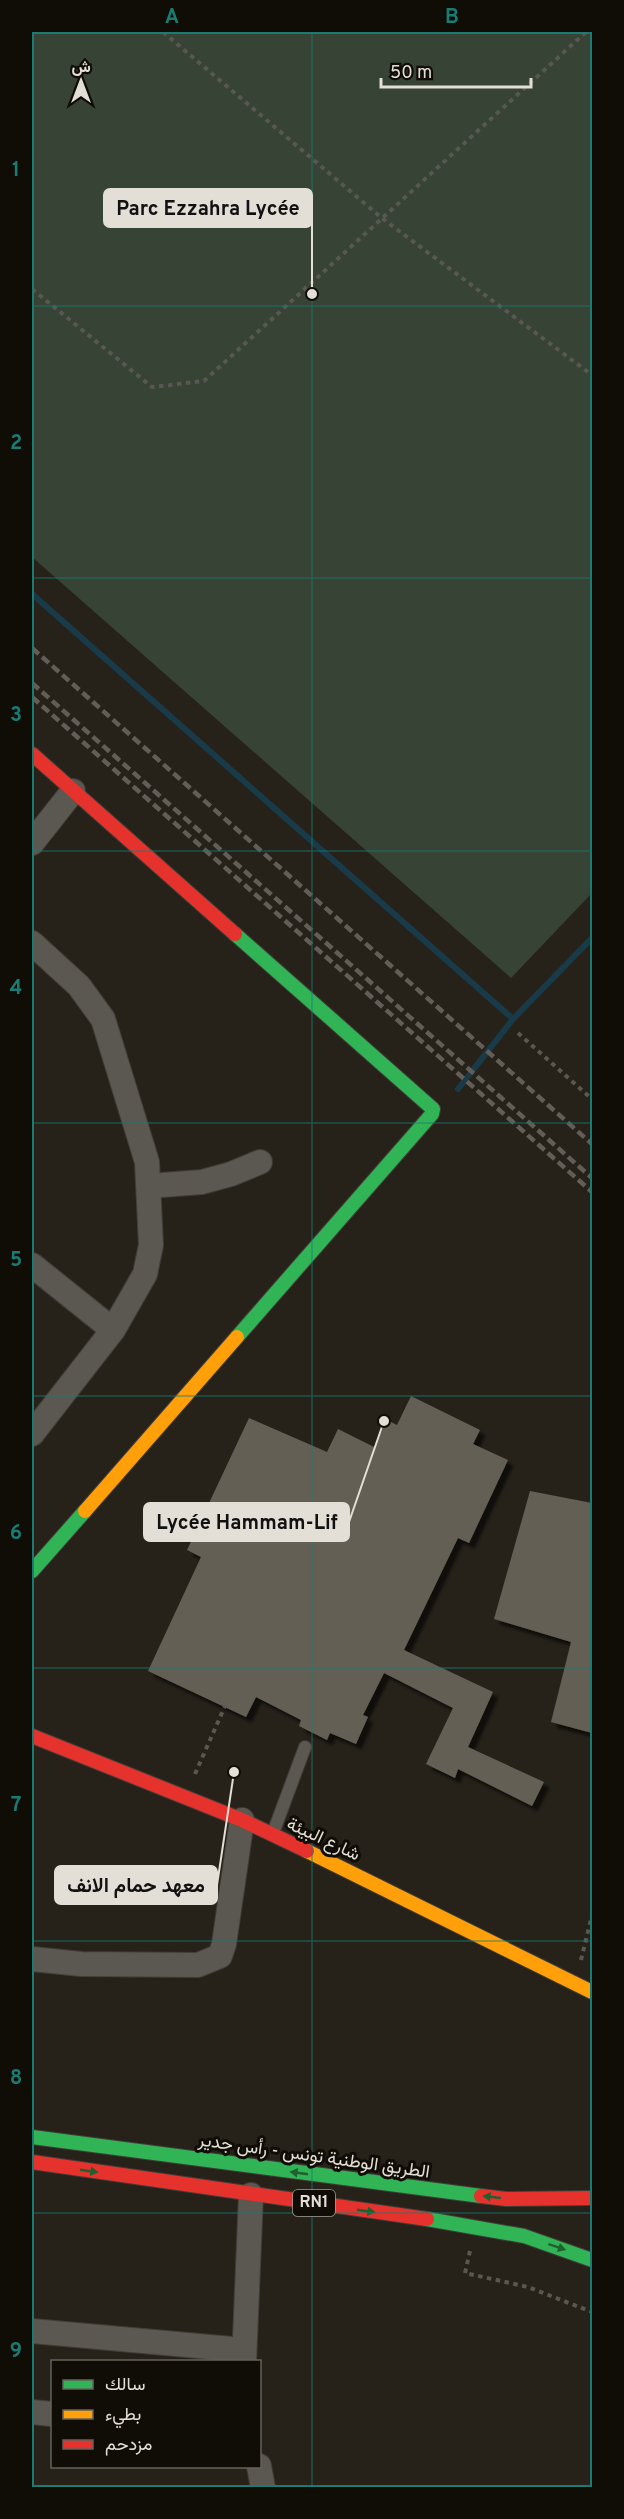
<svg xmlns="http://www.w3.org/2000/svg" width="624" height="2519" font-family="Overpass,Vazirmatn,sans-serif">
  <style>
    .green { fill: #364335 }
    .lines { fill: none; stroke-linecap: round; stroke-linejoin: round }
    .stream { stroke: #193a49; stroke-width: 6 }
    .building { fill: #645f55; filter: url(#shadow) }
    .lane-casing { stroke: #413d38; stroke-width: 14 }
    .street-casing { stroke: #413d38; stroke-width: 26 }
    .fast-casing { stroke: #413d38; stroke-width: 16 }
    .slow-casing { stroke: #413d38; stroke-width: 16 }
    .jam-casing { stroke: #413d38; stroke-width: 16 }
    .path { stroke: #595751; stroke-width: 4; stroke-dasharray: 4.5 4.5; stroke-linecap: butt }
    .lane { stroke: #5b5851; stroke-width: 12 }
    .street { stroke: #5b5851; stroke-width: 24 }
    .fast { stroke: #30b455; stroke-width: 14 }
    .slow { stroke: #ff9f0a; stroke-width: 14 }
    .jam { stroke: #e5322d; stroke-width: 14 }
    .rail { stroke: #625e57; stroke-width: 4.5; stroke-dasharray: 9 4.5; stroke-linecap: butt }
    .oneway { fill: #20602e }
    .grid { fill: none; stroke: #1a7b73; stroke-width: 1.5; stroke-opacity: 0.55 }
    .labels { text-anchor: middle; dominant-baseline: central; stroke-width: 6; stroke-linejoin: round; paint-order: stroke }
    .shield { fill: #100d07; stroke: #a4a098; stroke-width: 1.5 }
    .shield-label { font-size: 16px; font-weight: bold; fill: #e3dfd6 }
    .street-label { font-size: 18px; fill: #e3dfd6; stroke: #100d07 }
    .leader { fill: none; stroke: #e3dfd6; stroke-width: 2 }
    .callout-dot { fill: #e3dfd6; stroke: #100d07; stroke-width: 2 }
    .callout { fill: #e3dfd6; stroke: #e3dfd6; stroke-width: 2 }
    .callout-label { font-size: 20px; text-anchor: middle; font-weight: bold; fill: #111 }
    .neatline { fill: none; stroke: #1a7b73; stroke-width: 2 }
    .grid-label { font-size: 20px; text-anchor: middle; font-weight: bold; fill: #1a7b73 }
  </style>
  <defs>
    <filter id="shadow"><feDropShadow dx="5.5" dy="5.5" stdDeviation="1.5" flood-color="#0009"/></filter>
  </defs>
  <rect width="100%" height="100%" fill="#26221a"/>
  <polygon class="green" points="32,32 592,32 592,893 511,978 32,557"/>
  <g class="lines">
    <g class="stream">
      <polyline points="32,594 513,1019"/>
      <polyline points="458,1089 513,1019 592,938"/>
    </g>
  </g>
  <g class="building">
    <polygon points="411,1396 480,1430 473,1444 508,1460 469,1543 458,1538 404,1650 493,1692 468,1747 544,1782 532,1806 458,1769 455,1778 426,1764 453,1708 384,1673 363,1715 368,1717 356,1744 330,1733 327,1740 299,1726 301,1720 256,1697 246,1717 148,1671 201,1557 187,1550 249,1418 327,1452 338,1429 374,1447 387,1420 397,1425"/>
    <polygon points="530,1491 592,1503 592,1733 551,1722 571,1642 494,1619"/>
  </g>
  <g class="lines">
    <defs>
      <polyline id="lane" points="273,1833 305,1747"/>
      <g id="street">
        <polyline points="32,843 73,791"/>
        <polyline points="32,943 79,986 103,1019 147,1162 151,1245 145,1274 113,1330 32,1434"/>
        <polyline points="149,1186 202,1182 231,1174 260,1162"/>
        <polyline points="32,1265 113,1330"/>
        <polyline points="32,1959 81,1964 198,1965 220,1956 224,1944 242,1820"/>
        <polyline points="32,2331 243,2350"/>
        <polyline points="244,2362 251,2195"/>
        <polyline points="32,2412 52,2414"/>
        <polyline points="259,2466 263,2488"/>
      </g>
      <g id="fast">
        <polyline points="235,934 433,1109 432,1114 237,1337"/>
        <polyline points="32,1571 85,1511"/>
        <polyline points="32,2137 481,2196"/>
        <polyline points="427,2219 524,2236 592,2260"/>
      </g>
      <g id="slow">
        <polyline points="85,1511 237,1337"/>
        <polyline points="307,1851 592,1992"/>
      </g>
      <g id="jam">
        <polyline points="32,754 235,934"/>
        <polyline points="32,1736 242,1820 307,1851"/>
        <polyline points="32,2162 427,2219"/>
        <polyline points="481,2196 506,2199 592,2198"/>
      </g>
    </defs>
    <use href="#lane" class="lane-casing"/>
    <use href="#street" class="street-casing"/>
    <use href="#fast" class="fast-casing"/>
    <use href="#slow" class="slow-casing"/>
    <use href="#jam" class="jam-casing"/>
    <g class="path">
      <polyline points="163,32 383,219 592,375"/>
      <polyline points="32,289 152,387 204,381 586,32"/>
      <polyline points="518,1033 592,1099"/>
      <polyline points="195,1774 225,1706"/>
      <polyline points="581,1960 592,1915"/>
      <polyline points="470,2251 465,2273 528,2287 592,2312"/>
    </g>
    <use href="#lane" class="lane"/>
    <use href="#street" class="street"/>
    <use href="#fast" class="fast"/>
    <use href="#slow" class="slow"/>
    <use href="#jam" class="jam"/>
    <g class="rail">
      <polyline points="32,648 592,1144"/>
      <polyline points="32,683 592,1178"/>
      <polyline points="32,697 592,1192"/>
    </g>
  </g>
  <defs><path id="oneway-solid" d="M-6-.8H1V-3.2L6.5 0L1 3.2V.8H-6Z" transform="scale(1.5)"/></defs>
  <g class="oneway">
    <use href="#oneway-solid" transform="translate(89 2171) rotate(8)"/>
    <use href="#oneway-solid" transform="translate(299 2173) rotate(-172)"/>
    <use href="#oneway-solid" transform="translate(492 2197) rotate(-174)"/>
    <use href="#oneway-solid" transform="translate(366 2211) rotate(8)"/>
    <use href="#oneway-solid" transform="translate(557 2247) rotate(18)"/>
  </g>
  <path class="grid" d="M312,32V2488M32,306H592M32,578H592M32,851H592M32,1123H592M32,1396H592M32,1668H592M32,1941H592M32,2213H592"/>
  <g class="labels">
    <rect class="shield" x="293" y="2190" width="42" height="26" rx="4.5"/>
    <g class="shield-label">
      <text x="314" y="2203">RN1</text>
    </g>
    <g class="street-label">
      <text transform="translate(323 1840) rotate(25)">شارع البيئة</text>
      <text transform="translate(314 2157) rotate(8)">الطريق الوطنية تونس - رأس جدير</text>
    </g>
  </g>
  <path class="leader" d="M312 294L312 208M384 1421L349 1522M234 1772L217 1885"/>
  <g class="callout-dot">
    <circle cx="312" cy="294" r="6"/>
    <circle cx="384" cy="1421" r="6"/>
    <circle cx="234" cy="1772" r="6"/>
  </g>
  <g class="callout">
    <rect x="104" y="189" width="208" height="38" rx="6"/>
    <rect x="144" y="1503" width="205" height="38" rx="6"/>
    <rect x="55" y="1866" width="162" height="38" rx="6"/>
  </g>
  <g class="callout-label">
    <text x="208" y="215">Parc Ezzahra Lycée</text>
    <text x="247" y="1529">Lycée Hammam-Lif</text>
    <text x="136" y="1892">معهد حمام الانف</text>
  </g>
  <rect width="624" height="2519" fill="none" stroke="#100d07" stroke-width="66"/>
  <rect x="51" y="2360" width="210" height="108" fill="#100d07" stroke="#64615a" stroke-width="1.5"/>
  <rect x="63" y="2380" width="30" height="9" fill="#30b455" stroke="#64615a" stroke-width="1.5"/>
  <text x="105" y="2390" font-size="18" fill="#e3dfd6">سالك</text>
  <rect x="63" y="2410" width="30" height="9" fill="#ff9f0a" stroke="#64615a" stroke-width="1.5"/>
  <text x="105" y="2420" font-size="18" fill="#e3dfd6">بطيء</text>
  <rect x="63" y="2440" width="30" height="9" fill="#e5322d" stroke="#64615a" stroke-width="1.5"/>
  <text x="105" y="2450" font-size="18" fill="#e3dfd6">مزدحم</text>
  <g transform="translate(81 81)" stroke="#100d07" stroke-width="4.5" paint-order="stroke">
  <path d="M0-4.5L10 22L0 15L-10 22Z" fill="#e3dfd6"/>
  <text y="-9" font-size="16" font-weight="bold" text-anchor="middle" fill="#e3dfd6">ش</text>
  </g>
  <path d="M381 78v9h150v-9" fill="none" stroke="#e3dfd6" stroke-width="3"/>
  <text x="390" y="78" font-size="18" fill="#e3dfd6" stroke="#100d07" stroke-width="4.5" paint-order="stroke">50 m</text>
  <rect x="33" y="33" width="558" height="2453" class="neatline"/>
  <g class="grid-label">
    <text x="172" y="23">A</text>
    <text x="452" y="23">B</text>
    <text x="16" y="176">1</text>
    <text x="16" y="449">2</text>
    <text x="16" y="721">3</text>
    <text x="16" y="994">4</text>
    <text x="16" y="1266">5</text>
    <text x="16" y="1539">6</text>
    <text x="16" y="1811">7</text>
    <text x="16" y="2084">8</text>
    <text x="16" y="2357">9</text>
  </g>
</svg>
